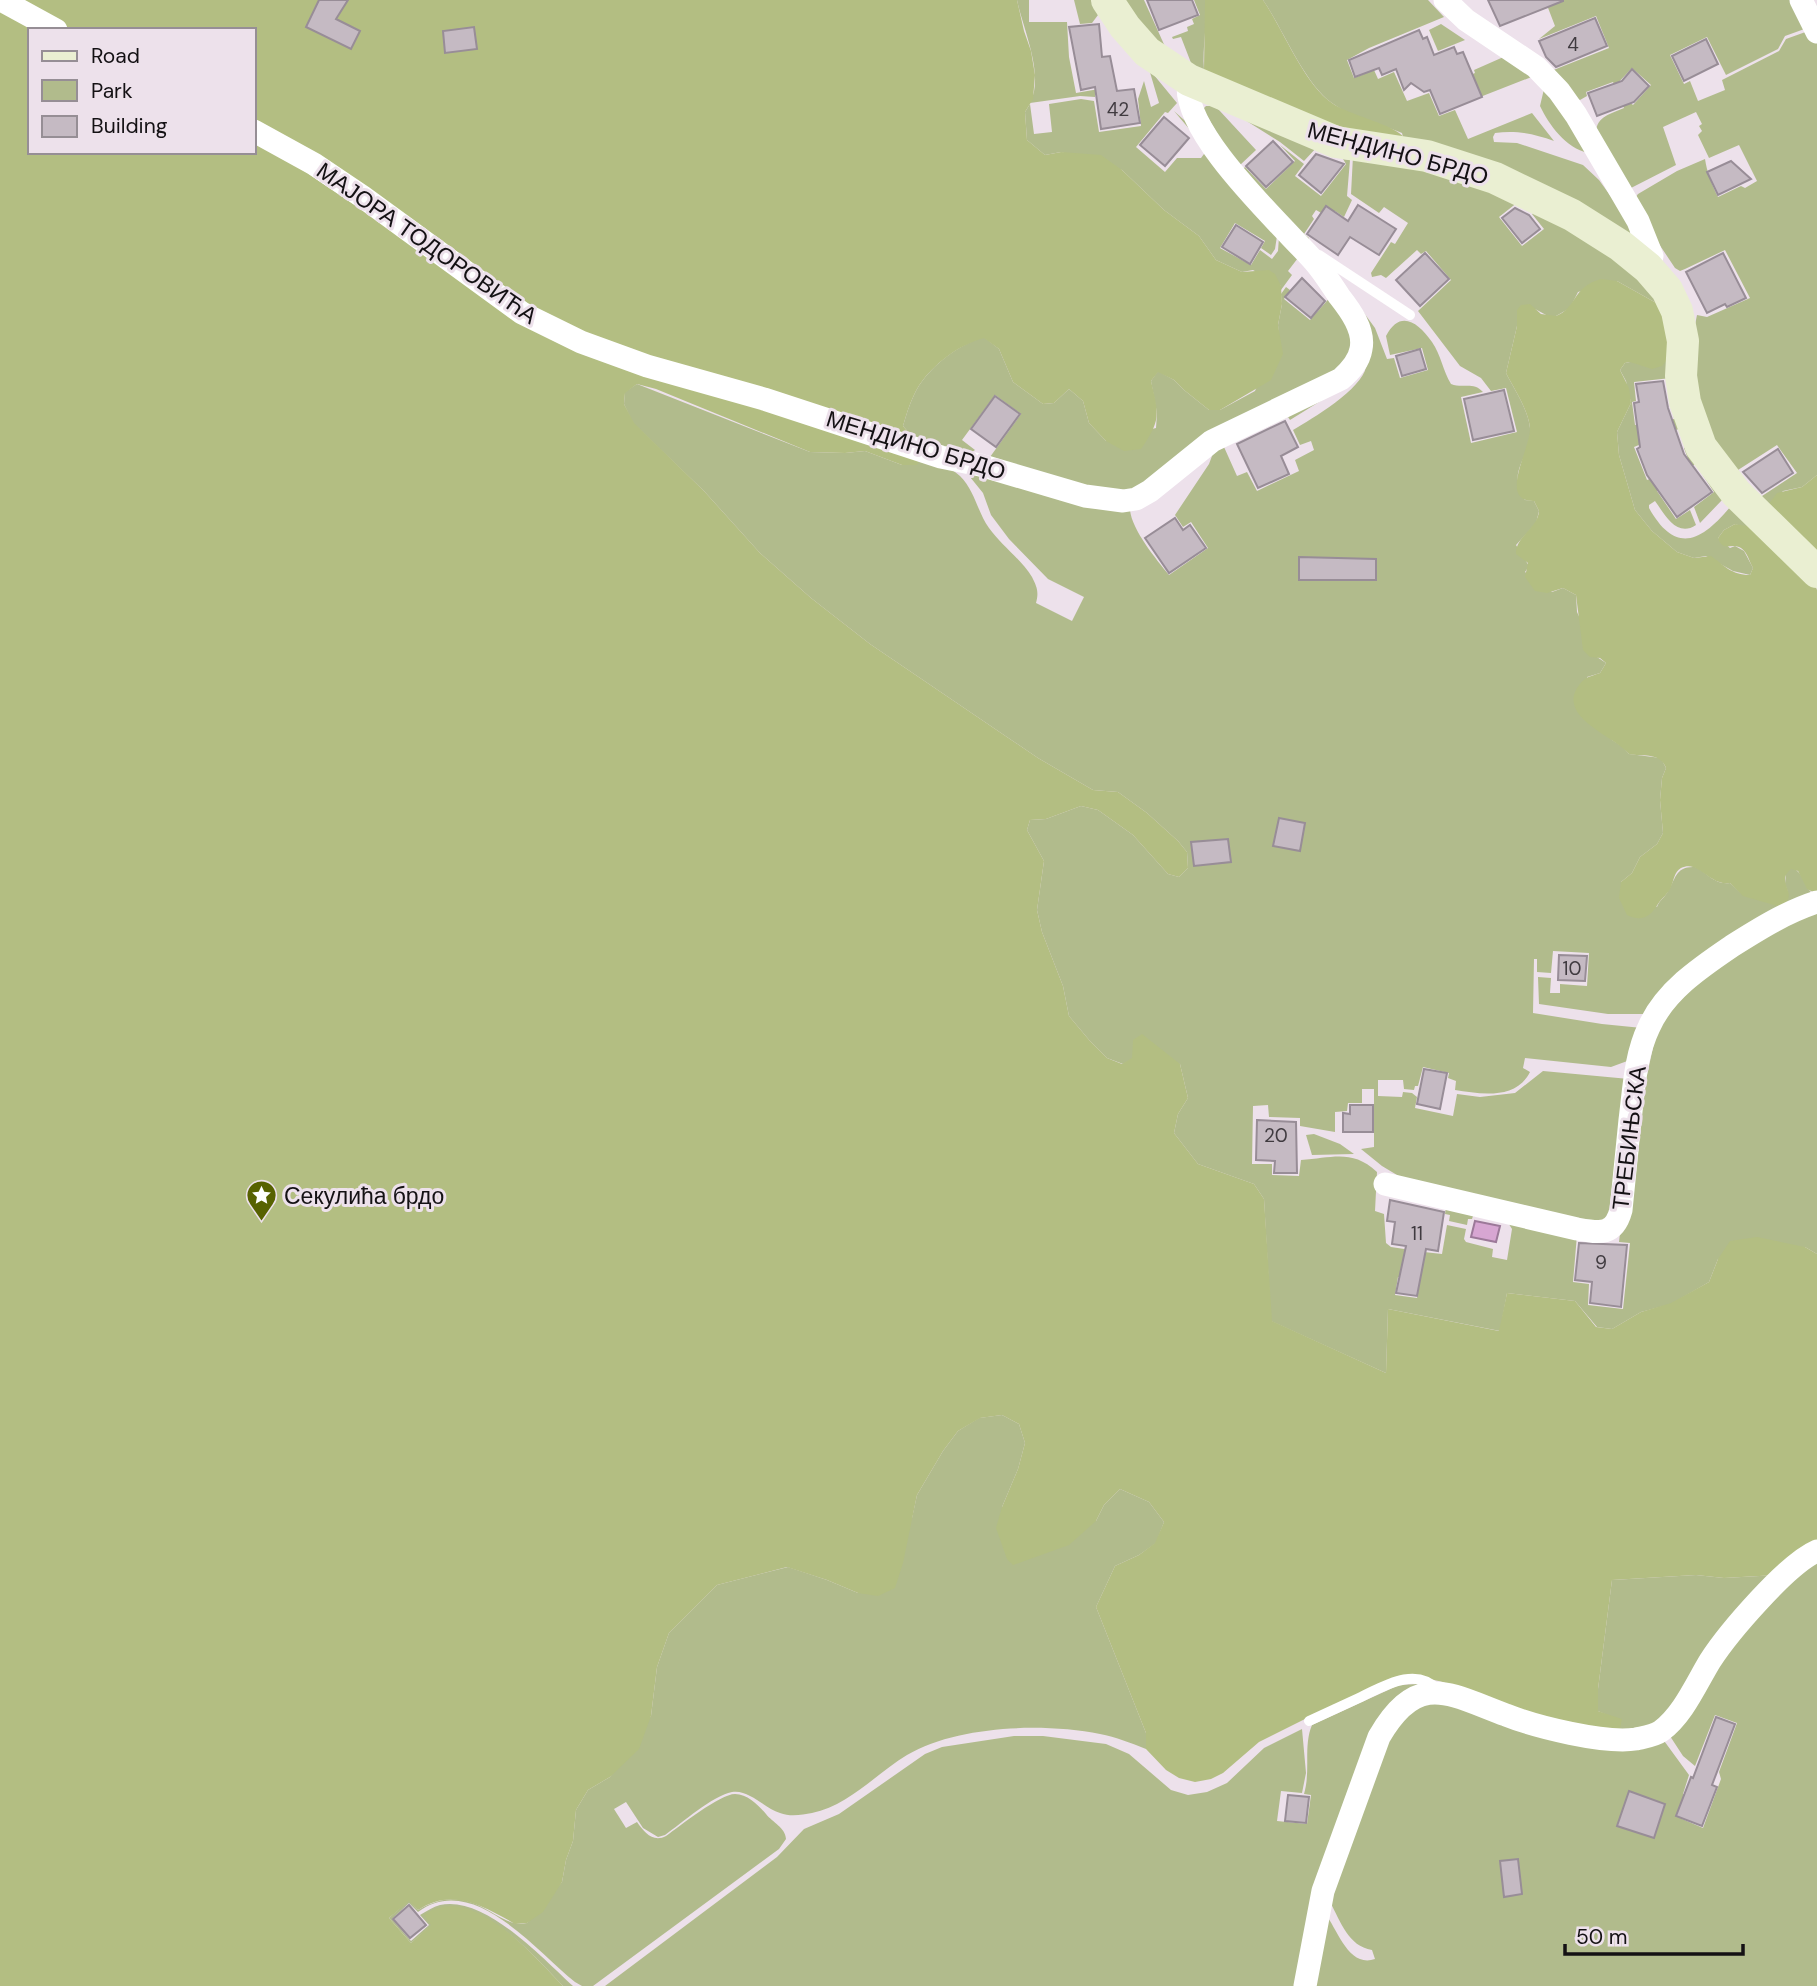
<svg xmlns="http://www.w3.org/2000/svg" width="1817" height="1986" font-family="'DM Sans',sans-serif">
  <style>
    .green { fill: #b1bb8c }
    .forest { fill: #b3be82 }
    .water { fill: #d7a6d2; stroke: #9c7999; stroke-width: 2 }
    .building { fill: #c5bac3; stroke: #988d97; stroke-width: 2 }
    .lines { fill: none; stroke-linecap: round; stroke-linejoin: round }
    .lane { stroke: #fff; stroke-width: 10 }
    .street { stroke: #fff; stroke-width: 23 }
    .secondary { stroke: #eaefd2; stroke-width: 32 }
    .labels { text-anchor: middle; dominant-baseline: central; stroke-width: 6; stroke-linejoin: round; paint-order: stroke }
    .number-label { font-size: 19px; fill: #403b40 }
    .street-label { font-size: 23px; fill: #141114; stroke: #ede1eb }
    .poi-label { font-size: 23px; fill: #141114; stroke: #ede1eb; text-anchor: start }
  </style>
  <rect width="100%" height="100%" fill="#ede1eb"/>
  <g class="green">
    <path d="M1017,0H1029V22H1067L1069,57L1076,93L1116,86L1117,89L1095,92V97L1080,96L1030,103C1045,76 1023,29 1017,0Z"/>
    <polygon points="1074,0 1091,0 1098,15 1092,23 1080,24"/>
    <polygon points="1119,0 1144,0 1167,51"/>
    <path d="M1194,0H1205C1208,23 1202,46 1204,70L1193,68L1181,37L1173,39L1172,37L1188,31L1187,27L1194,24L1192,19L1200,15Z"/>
    <path d="M1263,0H1428L1444,17L1369,48L1347,60L1354,78L1374,70L1378,79L1394,72L1407,101L1429,93L1439,116L1455,110L1468,139L1532,113L1554,141C1534,134 1517,130 1495,133L1493,137L1494,142L1517,143L1583,165L1599,180L1625,216L1631,230L1629,235L1404,141L1402,133C1379,123 1352,118 1332,103C1304,83 1283,29 1263,0Z"/>
    <path d="M1545,0H1796L1810,27L1785,36L1778,49L1726,75L1707,37L1670,55L1684,84L1690,81L1698,101L1725,90L1722,80L1779,51L1786,39L1811,30L1817,42V475L1802,487L1783,491L1766,508L1762,496L1797,473L1777,445L1738,470L1727,466L1698,407L1693,335L1697,315L1707,317L1750,298L1725,250L1685,269L1680,271L1675,268L1655,238L1635,198L1638,194L1677,171L1705,159C1707,172 1711,183 1718,197L1741,186L1745,188L1757,181L1739,145L1709,158L1698,135L1702,131L1699,126L1702,124L1696,112L1663,127L1676,165L1631,188L1596,132C1597,116 1611,114 1624,108L1617,92L1633,105L1651,85L1632,68L1615,86L1613,82L1586,92L1587,96L1580,100L1575,98L1551,71L1609,48L1596,16L1539,39L1555,26Z"/>
    <polygon points="1441,24 1465,40 1438,51 1429,30"/>
    <path d="M1508,55L1543,82L1588,153C1566,148 1549,125 1540,106L1544,89L1534,76L1475,99L1466,77L1475,73L1474,70Z"/>
    <polygon points="1149,69 1177,103 1168,113 1165,112 1136,147 1165,172 1177,158 1201,158 1207,150 1174,111 1202,136 1277,236 1275,249 1271,255 1261,248 1265,241 1235,223 1220,248 1251,265 1260,250 1272,259 1278,251 1279,237 1301,254 1288,271 1292,275 1281,290 1281,286 1253,270 1242,272 1216,260 1199,236 1164,210 1122,170 1061,152 1045,155 1027,140 1025,112 1030,104 1034,134 1052,132 1049,104 1081,99 1094,101 1099,132 1141,126 1138,99 1144,81 1151,107 1159,103"/>
    <polygon points="1206,106 1214,106 1219,110 1256,150 1239,166 1239,171 1203,109"/>
    <polygon points="1245,120 1317,147 1304,161 1280,142"/>
    <polygon points="1280,145 1304,164 1295,176 1321,196 1346,164 1343,159 1350,160 1347,196 1352,200 1344,217 1335,211 1330,218 1316,210 1312,216 1314,219 1304,234 1309,238 1308,241 1240,172 1245,167 1266,189 1295,161"/>
    <path d="M1353,156L1423,167L1518,202L1499,217L1522,246L1544,229L1532,214L1536,210L1637,271L1658,304L1617,281L1578,292L1570,308L1556,316H1548L1535,309L1517,310V326L1506,373C1514,389 1528,409 1530,428C1532,460 1505,469 1525,500L1534,501L1539,511L1536,523L1516,545L1529,566L1525,572L1552,592L1563,588L1576,595L1577,612L1597,657L1606,663L1600,673L1587,677L1612,740L1623,747L1629,754L1661,758L1666,768L1662,778L1660,800L1663,833L1657,844L1640,857L1632,873L1621,882L1657,907C1659,901 1663,899 1667,893C1676,879 1675,866 1695,867C1708,873 1714,885 1730,883L1744,896L1788,892L1785,884L1786,873L1791,868C1803,870 1804,887 1813,894L1646,1014H1608L1539,1004L1538,977L1551,978L1550,993H1560V984L1587,986L1589,953L1553,951L1551,973L1537,972V959H1534L1533,1013L1602,1024L1642,1028L1630,1060L1611,1067L1525,1058L1523,1068L1530,1072C1516,1100 1481,1094 1455,1090L1456,1081L1448,1078L1449,1073L1423,1067L1418,1086H1415L1414,1090L1404,1089L1403,1080H1378V1096L1402,1097L1403,1092L1412,1093L1417,1097L1415,1108L1453,1116L1457,1094L1480,1097L1515,1093L1543,1071L1629,1079L1615,1217L1603,1227L1402,1178L1382,1166L1361,1149L1374,1147V1089H1362V1103H1348L1347,1111L1335,1112V1132L1300,1126V1118L1269,1117L1268,1105L1253,1106L1252,1164H1272V1175L1299,1176L1301,1160C1333,1158 1352,1149 1377,1172L1375,1211L1384,1214L1386,1243L1391,1247L1411,1250L1408,1278L1398,1277L1395,1295L1417,1298L1420,1281L1412,1279L1415,1251L1442,1254L1447,1225L1466,1229L1464,1239L1466,1242L1493,1249L1492,1257L1507,1260L1512,1229L1507,1221L1473,1216L1472,1219H1468L1467,1225L1449,1221L1450,1215L1445,1214L1446,1207L1577,1235L1573,1282L1589,1284L1588,1305L1623,1309L1630,1243L1619,1242L1620,1233L1641,1081L1647,1075L1658,1025L1709,969L1817,908V1254L1805,1247L1718,1259L1709,1282L1671,1304L1641,1312L1612,1329L1597,1327L1575,1301L1507,1293L1500,1331L1388,1309L1386,1373L1271,1321L1264,1199L1254,1184L1198,1164L1174,1133L1178,1114L1188,1098L1180,1064L1132,1059L1123,1064L1107,1058L1090,1041L1069,1016L1063,986L1042,932L1037,910L1044,861L1027,830L1030,820L1046,819L1081,806L1098,810L1133,835L1168,874L1179,877L1188,868L1187,852L1178,841L1147,813L1118,792L1093,790L1038,758L870,644L811,598L760,553L704,491L633,423L624,404L625,392L637,384L810,452L845,453L865,451L902,465L921,456C934,461 949,466 960,476C975,491 977,511 989,528C1001,545 1021,559 1032,577C1037,587 1039,592 1036,603L1072,621L1084,597L1048,579L1009,539L991,515L983,493L966,472L1130,510C1132,530 1156,559 1169,575L1208,548L1191,522L1183,527L1175,515L1209,464L1215,448L1340,389L1290,420L1288,417L1224,447L1237,476L1247,472L1257,491L1299,471L1295,460L1314,450L1311,441L1300,445L1293,430C1312,419 1362,389 1366,367C1368,353 1358,317 1356,302L1375,328L1387,359L1394,358L1400,378L1428,370L1422,348L1390,355L1386,336C1400,309 1418,322 1432,342C1441,355 1443,371 1451,384C1463,389 1473,381 1483,392L1461,397L1471,443L1517,432L1506,388L1491,391L1481,378L1460,366L1418,311L1451,280L1426,251L1421,254L1417,250L1386,278L1381,275L1372,277L1371,273L1391,242L1395,244L1408,223L1384,207L1379,213L1351,194Z"/>
    <path d="M1286,287L1290,290L1284,299L1310,320L1333,294L1353,324L1349,363L1154,484L1117,495L990,457L1021,414L995,395L962,440L975,450L968,455L915,440L903,426C906,416 909,405 914,395C926,369 957,345 984,337L999,349L1013,382L1043,404L1054,403L1069,389L1083,401L1089,423L1106,441L1156,428L1157,413L1151,381L1158,371L1174,380L1184,390L1209,410H1220L1255,391L1279,336L1278,325L1282,304L1281,294Z"/>
    <path d="M1666,361L1671,378L1634,382L1636,401L1632,402L1635,425L1674,419L1673,405L1681,428L1634,447L1647,480L1690,464L1684,448L1688,446L1698,462L1657,491L1676,519L1690,510L1696,525C1677,538 1665,515 1655,501L1649,505V508C1676,556 1702,541 1731,506L1761,533L1735,524L1724,530L1718,538L1730,548L1735,546L1744,551L1753,568L1750,575L1733,571L1706,556L1694,558L1677,552L1652,531L1635,510L1619,455L1617,432L1631,403L1626,381L1620,370L1625,363L1630,362Z"/>
    <polygon points="1698,468 1723,499 1700,523 1694,507 1714,492"/>
    <polygon points="1314,1134 1340,1144 1354,1154 1312,1155 1306,1135"/>
    <path d="M1002,1415L1019,1424L1025,1443L1018,1469L1002,1507L1096,1521L1104,1505L1120,1489L1149,1502L1164,1522L1156,1543L1139,1555L1115,1566L1096,1607L1146,1733V1749C1131,1743 1116,1737 1100,1734C1043,1723 958,1725 907,1755C877,1773 848,1806 812,1813C802,1815 790,1817 780,1813C764,1808 749,1789 732,1792C712,1796 682,1823 665,1835L658,1837L643,1828L626,1802L614,1809L626,1828L637,1822C644,1832 653,1843 666,1836C680,1826 720,1794 735,1794C748,1794 759,1806 766,1814C773,1823 785,1827 786,1839L779,1849L593,1986H582L575,1982C536,1951 473,1871 418,1912L409,1903L392,1919L411,1941L429,1925L420,1915C427,1911 433,1907 440,1905C485,1895 543,1959 573,1986H563C533,1954 504,1922 462,1908L432,1925L411,1943L389,1918L409,1900L418,1910C474,1877 497,1931 527,1923L562,1882L566,1860L573,1841L576,1810L588,1790L610,1777L651,1716L657,1667L669,1633L717,1585L788,1567L827,1580L858,1593L912,1518L917,1495L943,1451L958,1431L979,1418Z"/>
    <path d="M1817,1557V1986H1310L1325,1913C1338,1931 1349,1968 1375,1959L1372,1950C1348,1946 1341,1922 1330,1902L1390,1729L1431,1698L1662,1738L1689,1775L1683,1794L1690,1797L1682,1819L1703,1828L1721,1779L1719,1772L1737,1723L1715,1715L1695,1766L1683,1756L1668,1733L1724,1651Z"/>
    <polygon points="1696,1575 1724,1578 1777,1575 1660,1726 1619,1733 1612,1717 1598,1711 1598,1689 1612,1580"/>
    <path d="M1418,1684L1397,1706L1301,1986H605L777,1857L804,1829L839,1814L925,1754L942,1747L1014,1736H1043L1106,1744L1129,1754L1171,1790L1188,1795L1207,1792L1227,1783L1264,1748L1302,1729L1306,1773L1302,1793L1281,1791L1277,1821L1307,1824L1311,1795L1304,1794C1311,1771 1303,1746 1312,1725L1399,1685Z"/>
  </g>
  <g class="forest">
    <path d="M10,0H1017L1024,31L1031,51L1035,75L1033,99L1025,112L1027,140L1045,155L1061,152L1101,155L1122,170L1164,210L1199,236L1216,260L1242,272L1269,270L1275,274L1281,286L1282,304L1278,325L1283,354L1271,380L1220,410H1209L1184,390L1174,380L1158,372L1151,381C1159,415 1161,420 1141,449L1124,451L1106,441L1089,423L1083,401L1069,389L1054,403L1043,404L1013,382L999,349L984,338C957,345 926,369 914,395C909,405 906,416 903,426L919,445L545,321L254,125V30H64Z"/>
    <path d="M1205,0H1263C1283,29 1304,84 1332,103C1348,115 1397,125 1404,138L1339,132L1204,70Z"/>
    <path d="M0,7L42,30H30V152H254V137L509,309L921,456L917,465H902L865,451L845,453L810,452L656,389L637,384L625,393L624,404L634,423L704,491L760,553L811,598L870,644L1038,758L1093,790L1118,792L1147,813L1178,841L1187,852L1188,868L1179,877L1168,874L1133,835L1098,810L1081,806L1046,819L1030,820L1027,830L1044,861L1037,910L1042,932L1063,986L1069,1016L1090,1041L1107,1058L1122,1064L1132,1058L1133,1040L1142,1034L1180,1064L1188,1098L1178,1114L1174,1133L1198,1164L1254,1184L1264,1199L1272,1321L1386,1373L1388,1309L1499,1331L1507,1293L1575,1301L1596,1327L1612,1329L1641,1312L1671,1303L1709,1282L1718,1259L1730,1241L1757,1237L1805,1247L1817,1254V1544L1777,1575L1724,1578L1696,1575L1612,1580L1598,1689V1711L1622,1719L1619,1733L1506,1711L1443,1682L1412,1675L1305,1719L1259,1742L1223,1773L1211,1779L1195,1782L1179,1778L1166,1770L1146,1749V1733L1096,1607L1115,1566L1139,1555L1155,1543L1164,1522L1149,1502L1120,1489L1104,1505L1096,1521L1069,1545L1013,1565L1007,1559L996,1528L1002,1507L1018,1469L1025,1443L1019,1424L1002,1415L980,1418L958,1431L943,1451L917,1495L903,1563L895,1588L878,1596L858,1593L827,1580L787,1567L717,1585L669,1633L657,1667L651,1716L639,1749L610,1777L588,1790L576,1810L573,1841L566,1860L562,1882L543,1912L527,1923L515,1924C484,1906 452,1887 418,1910L409,1901L389,1918L411,1943L431,1925L424,1915C470,1880 534,1956 563,1986H0Z"/>
    <path d="M1601,279L1617,281L1658,304L1672,335L1666,361L1662,366L1652,369L1630,362L1625,363L1620,370L1629,388L1631,403L1617,432L1619,455L1635,510L1652,531L1677,552L1694,558L1711,556C1724,565 1731,575 1750,575L1753,568C1749,561 1748,553 1741,548C1731,542 1723,553 1718,538L1724,530L1735,524L1752,527L1815,585L1817,590V894L1807,889L1798,871L1791,869C1774,883 1801,893 1781,907L1743,896L1730,883C1709,886 1699,859 1681,868C1674,872 1674,880 1671,887C1668,894 1662,898 1658,904C1650,917 1642,922 1627,915L1619,898L1621,882L1632,873L1640,857L1657,844L1663,833L1660,800L1662,778L1666,768C1660,752 1644,757 1629,754C1615,737 1564,720 1575,692C1577,687 1581,682 1585,679C1589,676 1595,675 1600,673L1606,663L1600,658L1590,657L1583,650L1576,595L1563,588L1547,593L1535,591L1525,577L1528,563L1516,554C1515,537 1538,528 1539,511L1534,501C1497,502 1531,448 1530,428C1528,409 1514,389 1506,373L1517,326V310L1521,305L1530,304L1541,314L1556,316C1577,308 1572,287 1601,279Z"/>
    <polygon points="1817,475 1817,558 1766,508 1777,493 1802,487"/>
  </g>
  <polygon class="water" points="1475,1221 1500,1226 1496,1242 1471,1237"/>
  <g class="building">
    <polygon points="319,0 348,0 336,19 360,31 351,49 306,27"/>
    <polygon points="1147,0 1192,0 1198,15 1159,30"/>
    <polygon points="1488,0 1563,0 1563,1 1500,26"/>
    <polygon points="1595,18 1607,46 1556,67 1546,57 1539,41"/>
    <polygon points="1099,24 1102,57 1110,56 1117,91 1134,89 1140,123 1101,129 1095,87 1081,90 1069,27"/>
    <polygon points="474,27 477,49 445,53 443,31"/>
    <polygon points="1419,30 1423,39 1427,37 1434,55 1454,47 1457,54 1463,52 1482,97 1440,114 1430,90 1424,92 1411,83 1404,90 1396,69 1382,75 1379,68 1355,77 1349,60"/>
    <polygon points="1706,39 1718,64 1684,81 1672,56"/>
    <polygon points="1632,69 1649,86 1634,102 1597,116 1588,93 1622,81"/>
    <polygon points="1164,117 1189,138 1165,166 1140,145"/>
    <polygon points="1273,141 1293,162 1266,187 1246,166"/>
    <polygon points="1316,154 1344,164 1321,193 1299,175"/>
    <polygon points="1731,161 1751,179 1718,195 1707,172"/>
    <polygon points="1358,205 1396,229 1379,255 1350,237 1338,255 1307,234 1326,206 1348,221"/>
    <polygon points="1515,208 1529,215 1540,229 1522,243 1502,218"/>
    <polygon points="1236,225 1263,242 1250,264 1222,247"/>
    <polygon points="1425,253 1449,279 1420,306 1396,280"/>
    <polygon points="1723,253 1746,298 1727,307 1725,304 1707,313 1686,272"/>
    <polygon points="1302,278 1325,301 1311,318 1285,297"/>
    <polygon points="1420,349 1426,369 1402,376 1396,356"/>
    <polygon points="1663,381 1668,408 1684,454 1712,492 1677,517 1647,475 1637,449 1640,447 1634,403 1639,402 1636,384"/>
    <polygon points="1504,390 1514,431 1473,440 1464,399"/>
    <polygon points="995,396 1020,414 996,447 971,429"/>
    <polygon points="1285,421 1298,447 1281,456 1289,474 1258,488 1237,444"/>
    <polygon points="1778,449 1793,473 1762,493 1743,472"/>
    <polygon points="1175,518 1183,530 1190,525 1206,548 1169,573 1145,538"/>
    <polygon points="1299,557 1376,559 1376,580 1299,580"/>
    <polygon points="1279,818 1305,823 1300,851 1273,846"/>
    <polygon points="1228,839 1231,862 1194,866 1191,842"/>
    <polygon points="1559,955 1587,956 1585,981 1558,980"/>
    <polygon points="1424,1069 1447,1073 1440,1109 1417,1104"/>
    <polygon points="1350,1105 1373,1105 1373,1132 1343,1132 1343,1113 1350,1114"/>
    <polygon points="1257,1120 1296,1122 1297,1173 1274,1173 1275,1161 1256,1160"/>
    <polygon points="1390,1200 1444,1212 1438,1251 1426,1249 1417,1296 1396,1293 1406,1246 1392,1244 1395,1222 1387,1221"/>
    <polygon points="1579,1243 1627,1245 1621,1307 1590,1303 1592,1282 1575,1280"/>
    <polygon points="1716,1717 1735,1724 1712,1785 1717,1787 1702,1826 1676,1816 1691,1777 1693,1778"/>
    <polygon points="1629,1791 1665,1804 1654,1838 1617,1826"/>
    <polygon points="1288,1795 1309,1797 1306,1823 1285,1821"/>
    <polygon points="1518,1859 1522,1894 1504,1897 1500,1861"/>
    <polygon points="409,1905 426,1925 410,1938 393,1919"/>
  </g>
  <g class="lines">
    <g class="lane">
      <polyline points="1319,255 1410,315"/>
      <path d="M1309,1721C1326,1713 1344,1705 1361,1697C1384,1686 1416,1666 1438,1690"/>
    </g>
    <g class="street">
      <polyline points="1,0 56,30"/>
      <polyline points="1445,0 1466,20 1536,67 1559,91 1576,115 1638,221 1652,256 1648,268"/>
      <polyline points="1801,0 1817,32"/>
      <path d="M254,131L314,164L363,197L522,313L581,342L647,366L764,399L941,457L980,465L1085,496L1123,501L1136,499L1150,491L1212,441L1341,379C1350,371 1359,362 1361,349C1365,330 1350,310 1339,296C1331,284 1323,271 1314,261C1282,225 1177,129 1189,80"/>
      <path d="M1385,1184L1577,1229C1600,1233 1614,1236 1621,1210C1624,1180 1627,1150 1630,1120C1634,1089 1635,1056 1649,1027C1665,991 1701,967 1732,946C1759,929 1786,912 1817,902"/>
      <path d="M1305,1986L1323,1891L1379,1737C1418,1670 1449,1694 1506,1715C1536,1727 1605,1744 1636,1739C1645,1737 1654,1736 1661,1731C1683,1715 1696,1684 1710,1661C1728,1633 1787,1564 1817,1551"/>
    </g>
    <polyline class="secondary" points="1107,0 1125,27 1147,52 1189,80 1336,142 1427,156 1495,178 1572,215 1621,246 1648,268 1667,290 1677,311 1683,341 1681,376 1685,402 1701,447 1736,493 1817,572"/>
  </g>
  <defs>
    <symbol id="sight-pin" viewBox="-11 -11 22 30"><path d="M0 17L-7.5 6A9.5 9.5 0 1 1 7.5 6Z" fill="#576201" stroke="#ede1eb"/><path d="M0-6L1.8-2.2L6-1.7L2.9 1.2L3.7 5.4L0 3.3L-3.7 5.4L-2.9 1.2L-6-1.7L-1.8-2.2Z" fill="#fff"/></symbol>
  </defs>
  <g fill-rule="evenodd">
    <use href="#sight-pin" x="244" y="1178" width="35" height="47"/>
  </g>
  <g class="labels">
    <g class="number-label">
      <text x="1573" y="44">4</text>
      <text x="1118" y="109">42</text>
      <text x="1572" y="968">10</text>
      <text x="1276" y="1135">20</text>
      <text x="1417" y="1233">11</text>
      <text x="1601" y="1262">9</text>
    </g>
    <g class="street-label">
      <text transform="translate(1398 153) rotate(15)">МЕНДИНО БРДО</text>
      <text transform="translate(427 243) rotate(35)">МАЈОРА ТОДОРОВИЋА</text>
      <text transform="translate(916 445) rotate(17)">МЕНДИНО БРДО</text>
      <text transform="translate(1629 1138) rotate(-83)">ТРЕБИЊСКА</text>
    </g>
    <g class="poi-label">
      <text x="284" y="1196">Секулића брдо</text>
    </g>
  </g>
  <rect x="28" y="28" width="228" height="126" fill="#ede1eb" stroke="#968e95" stroke-width="2"/>
  <rect x="42" y="51" width="35" height="10" fill="#eaefd2" stroke="#968e95" stroke-width="2"/>
  <text x="91" y="63" font-size="21" fill="#141114">Road</text>
  <rect x="42" y="80" width="35" height="21" fill="#b1bb8c" stroke="#968e95" stroke-width="2"/>
  <text x="91" y="98" font-size="21" fill="#141114">Park</text>
  <rect x="42" y="116" width="35" height="21" fill="#c5bac3" stroke="#968e95" stroke-width="2"/>
  <text x="91" y="133" font-size="21" fill="#141114">Building</text>
  <path d="M1565 1944v10h178v-10" fill="none" stroke="#141114" stroke-width="3.5"/>
  <text x="1576" y="1944" font-size="21" fill="#141114" stroke="#ede1eb" stroke-width="5" paint-order="stroke">50 m</text>
</svg>
